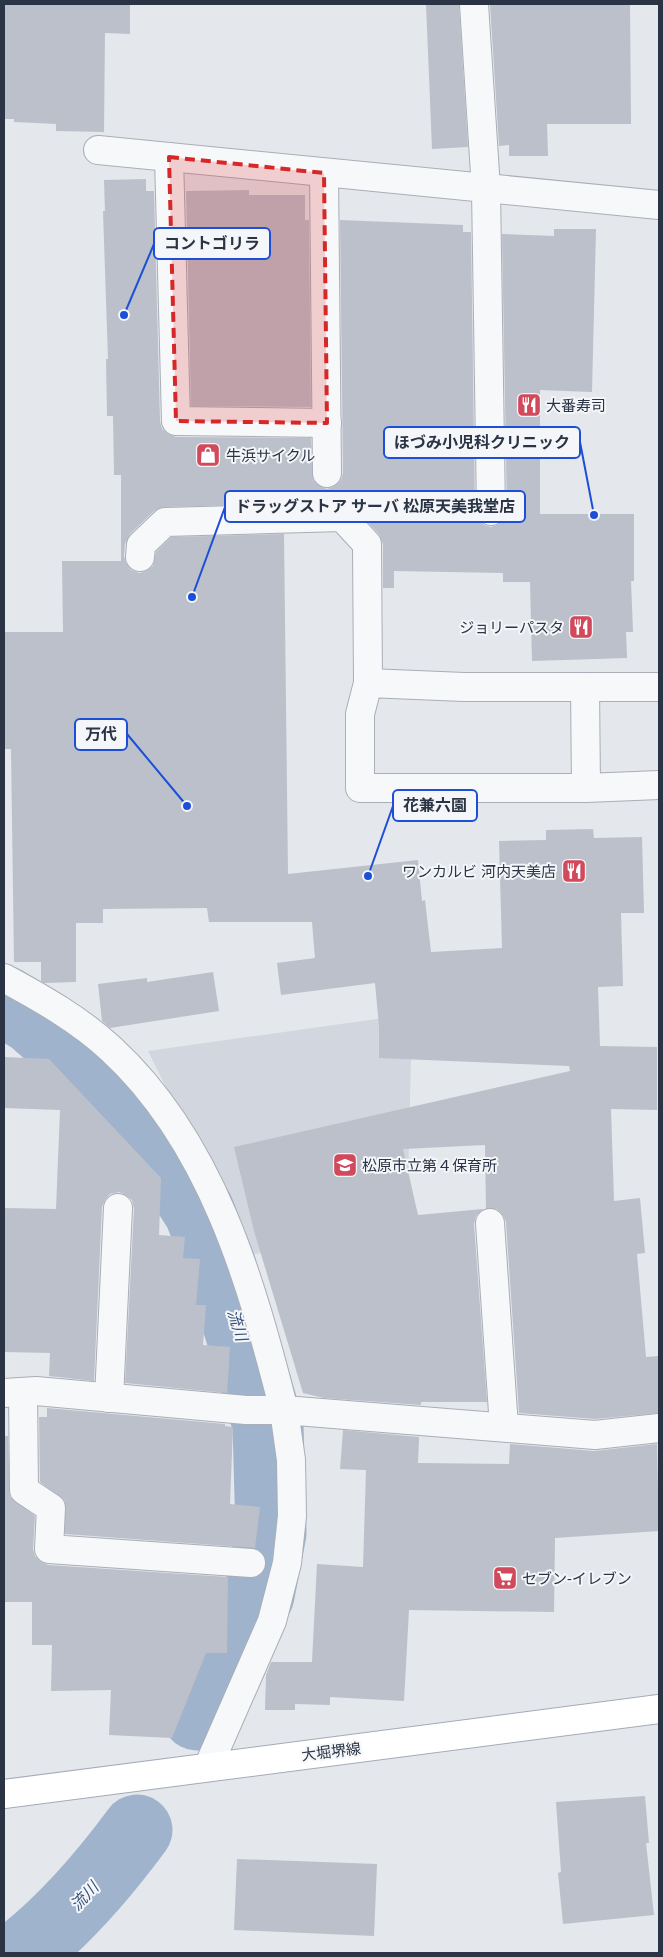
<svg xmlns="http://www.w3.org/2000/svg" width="663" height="1957" font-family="'Noto Sans','Noto Sans JP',sans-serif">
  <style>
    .built { fill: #d2d6de }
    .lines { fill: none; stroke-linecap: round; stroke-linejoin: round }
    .river { stroke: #9fb4cc; stroke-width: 71 }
    .building { fill: #bbc0ca }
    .minor-casing { stroke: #a9aeb7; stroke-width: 30 }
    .major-casing { stroke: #a3abb8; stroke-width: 30 }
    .minor { stroke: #f7f8fa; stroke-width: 28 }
    .major { stroke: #fff; stroke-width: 28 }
    .marked { fill: #d62828; fill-opacity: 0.2; stroke: #d62828; stroke-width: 4; stroke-dasharray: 10 6; stroke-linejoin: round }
    .labels { text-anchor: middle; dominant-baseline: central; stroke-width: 4; stroke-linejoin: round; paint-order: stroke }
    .poi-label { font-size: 15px; fill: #2b3445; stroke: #f4f6f9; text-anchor: start }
    .street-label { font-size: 15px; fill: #2b3445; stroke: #f4f6f9 }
    .water-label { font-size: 16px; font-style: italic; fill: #34527a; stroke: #f4f6f9 }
    .leader { fill: none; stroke: #1d4ed8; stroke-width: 2 }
    .callout-dot { fill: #1d4ed8; stroke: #f4f6f9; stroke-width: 2 }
    .callout { fill: #f4f6f9; stroke: #1d4ed8; stroke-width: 2 }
    .callout-label { font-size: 16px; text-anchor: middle; font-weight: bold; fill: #2b3445 }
  </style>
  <rect width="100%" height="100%" fill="#e4e7ec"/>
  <polygon class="built" points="412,1014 407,1229 249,1255 148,1051"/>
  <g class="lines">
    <g class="river">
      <polyline points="4,1001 33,1019 114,1091 163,1155 199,1211 221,1267 268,1425 271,1533 259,1595 197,1715"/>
      <path d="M23,1953C67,1918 103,1876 137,1830"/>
    </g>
  </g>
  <g class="building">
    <polygon points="4,4 130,4 130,34 105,33 104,132 56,131 56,124 14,122 14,119 4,119"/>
    <polygon points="426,4 459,4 468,147 432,149"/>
    <polygon points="490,4 630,4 631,124 547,124 548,156 509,156 509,145 499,146"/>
    <polygon points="146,179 146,191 154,191 160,421 162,429 168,434 176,437 311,438 313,480 319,486 327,489 335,486 341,480 343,473 340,220 463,225 463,232 471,232 475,511 478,519 484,525 491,527 499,524 505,518 507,511 502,234 554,236 554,229 596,229 592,392 540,390 540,514 634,514 634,581 631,581 633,632 626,632 627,658 532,661 530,582 503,582 503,573 394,571 394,588 383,588 383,544 379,534 348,502 164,507 154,511 130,534 125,544 124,556 126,563 131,570 139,573 146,571 153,566 156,552 171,537 284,534 288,874 418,860 422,901 425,900 431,952 502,948 499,841 546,840 546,830 593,829 594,838 642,837 644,913 621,913 623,986 598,987 600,1046 657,1047 657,1110 611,1109 614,1201 640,1198 645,1253 637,1254 646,1357 659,1356 659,1413 595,1419 519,1413 506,1222 503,1215 497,1209 486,1209 485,1145 403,1149 418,1215 483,1209 476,1216 474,1224 487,1402 421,1402 421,1405 324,1398 303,1393 254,1231 234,1147 570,1071 569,1066 379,1058 379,1026 375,983 281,995 277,963 315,958 312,922 209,922 207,908 103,909 103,923 76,923 76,982 44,983 41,981 41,962 14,962 11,749 4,749 4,632 63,632 62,561 121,561 121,475 114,475 113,416 107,416 106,359 108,359 103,211 105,211 104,180"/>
    <polygon points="249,190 249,195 305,195 305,220 309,220 311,407 191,406 186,191"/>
    <polygon points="213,972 219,1011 110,1028 102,1021 98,984 147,978 147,982"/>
    <polygon points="4,1057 49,1059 161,1178 159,1235 185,1237 183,1258 200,1259 196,1305 206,1305 203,1345 230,1347 227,1393 125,1383 134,1209 132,1200 126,1195 119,1192 110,1194 105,1200 102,1207 94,1381 49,1376 50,1353 4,1352 4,1208 56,1209 60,1110 4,1108"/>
    <polygon points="47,1408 225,1424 225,1426 233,1427 230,1504 260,1507 255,1548 65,1534 65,1501 40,1482 39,1417 47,1417"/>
    <polygon points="343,1430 419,1437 418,1463 509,1464 510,1444 594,1451 657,1444 659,1531 555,1538 554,1612 409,1610 404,1701 330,1697 330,1705 295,1704 295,1710 265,1710 266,1675 271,1662 312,1662 317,1564 363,1567 366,1470 340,1469"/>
    <polygon points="4,1436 8,1436 10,1497 35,1516 33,1549 35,1556 41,1562 48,1565 228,1577 227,1653 206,1653 172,1738 109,1735 111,1690 51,1691 52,1645 32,1645 32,1602 4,1602"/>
    <polygon points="645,1796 649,1843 646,1843 654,1915 563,1924 558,1873 561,1872 556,1802"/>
    <polygon points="237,1859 377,1864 374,1936 234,1930"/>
  </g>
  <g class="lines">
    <defs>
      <g id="minor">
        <polyline points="474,4 486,189 491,511"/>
        <polyline points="98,150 659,205"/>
        <polyline points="169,157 176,421 327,423"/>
        <polyline points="324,173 327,473"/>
        <polyline points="140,557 141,545 165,522 342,517 367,544 368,683"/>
        <polyline points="585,687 659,687"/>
        <polyline points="586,788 585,687 464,687 368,683 360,714 360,788 586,788 659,785"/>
        <path d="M4,978C41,998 80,1020 111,1049C212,1142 251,1281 284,1410H246L36,1391L4,1393"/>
        <polyline points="490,1223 504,1427"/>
        <polyline points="23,1392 24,1490 51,1508 49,1549 251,1563"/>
        <polyline points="109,1398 118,1208"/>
        <polyline points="208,1767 272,1621 287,1563 292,1516 291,1460 284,1410 595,1435 659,1428"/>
      </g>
      <polyline id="major" points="4,1794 659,1709"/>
    </defs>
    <use href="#minor" class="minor-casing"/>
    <use href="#major" class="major-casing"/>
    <use href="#minor" class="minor"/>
    <use href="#major" class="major"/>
  </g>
  <path class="marked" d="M169,157L324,173L327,423L176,421Z"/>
  <defs>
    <symbol id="restaurant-square" viewBox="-11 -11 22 22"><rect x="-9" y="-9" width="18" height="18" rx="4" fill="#d1495b" stroke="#f4f6f9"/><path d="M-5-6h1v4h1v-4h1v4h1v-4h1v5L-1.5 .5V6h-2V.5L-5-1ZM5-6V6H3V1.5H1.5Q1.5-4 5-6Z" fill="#fff"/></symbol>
    <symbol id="shop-square" viewBox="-11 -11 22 22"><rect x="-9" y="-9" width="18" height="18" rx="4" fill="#d1495b" stroke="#f4f6f9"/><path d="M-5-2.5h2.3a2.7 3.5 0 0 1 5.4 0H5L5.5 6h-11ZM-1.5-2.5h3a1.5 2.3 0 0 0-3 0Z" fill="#fff"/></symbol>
    <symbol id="school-square" viewBox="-11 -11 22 22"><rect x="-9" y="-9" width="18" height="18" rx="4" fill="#d1495b" stroke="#f4f6f9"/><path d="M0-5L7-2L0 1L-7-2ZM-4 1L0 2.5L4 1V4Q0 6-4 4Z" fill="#fff"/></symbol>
    <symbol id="supermarket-square" viewBox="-11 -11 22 22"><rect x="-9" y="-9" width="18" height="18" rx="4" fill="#d1495b" stroke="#f4f6f9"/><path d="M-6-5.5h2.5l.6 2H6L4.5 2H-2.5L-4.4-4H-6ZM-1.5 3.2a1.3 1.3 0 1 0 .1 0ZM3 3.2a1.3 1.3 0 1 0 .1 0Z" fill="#fff"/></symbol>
  </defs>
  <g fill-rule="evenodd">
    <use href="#restaurant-square" x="515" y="391" width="28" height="28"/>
    <use href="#shop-square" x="194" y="441" width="28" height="28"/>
    <use href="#restaurant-square" x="567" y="613" width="28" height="28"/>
    <use href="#restaurant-square" x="560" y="857" width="28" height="28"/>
    <use href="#school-square" x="331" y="1151" width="28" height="28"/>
    <use href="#supermarket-square" x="491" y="1564" width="28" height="28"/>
  </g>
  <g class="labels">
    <g class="poi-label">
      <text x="546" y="405">大番寿司</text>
      <text x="226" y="455">牛浜サイクル</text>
      <text x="564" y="627" text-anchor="end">ジョリーパスタ</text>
      <text x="556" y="871" text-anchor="end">ワンカルビ 河内天美店</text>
      <text x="362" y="1165">松原市立第４保育所</text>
      <text x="522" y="1578">セブン-イレブン</text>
    </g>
    <g class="street-label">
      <text transform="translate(331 1751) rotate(-7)">大堀堺線</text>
    </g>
    <g class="water-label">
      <text transform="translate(238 1325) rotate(73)">流川</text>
      <text transform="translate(84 1896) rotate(-47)">流川</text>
    </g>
  </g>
  <path class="leader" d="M124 315L154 244M594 515L580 442M192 597L225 507M187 806L127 734M368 876L393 806"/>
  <g class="callout-dot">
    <circle cx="124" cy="315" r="5"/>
    <circle cx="594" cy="515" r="5"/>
    <circle cx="192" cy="597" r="5"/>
    <circle cx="187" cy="806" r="5"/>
    <circle cx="368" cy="876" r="5"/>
  </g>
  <g class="callout">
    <rect x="154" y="228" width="116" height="31" rx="5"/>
    <rect x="384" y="427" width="196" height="31" rx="5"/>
    <rect x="225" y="491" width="300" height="31" rx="5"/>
    <rect x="75" y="719" width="52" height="31" rx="5"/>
    <rect x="393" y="790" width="84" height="31" rx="5"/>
  </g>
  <g class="callout-label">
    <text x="212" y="249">コントゴリラ</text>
    <text x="482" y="448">ほづみ小児科クリニック</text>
    <text x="375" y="512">ドラッグストア サーバ 松原天美我堂店</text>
    <text x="101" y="740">万代</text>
    <text x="435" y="811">花兼六園</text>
  </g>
  <rect width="663" height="1957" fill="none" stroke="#2b3445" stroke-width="10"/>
</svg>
